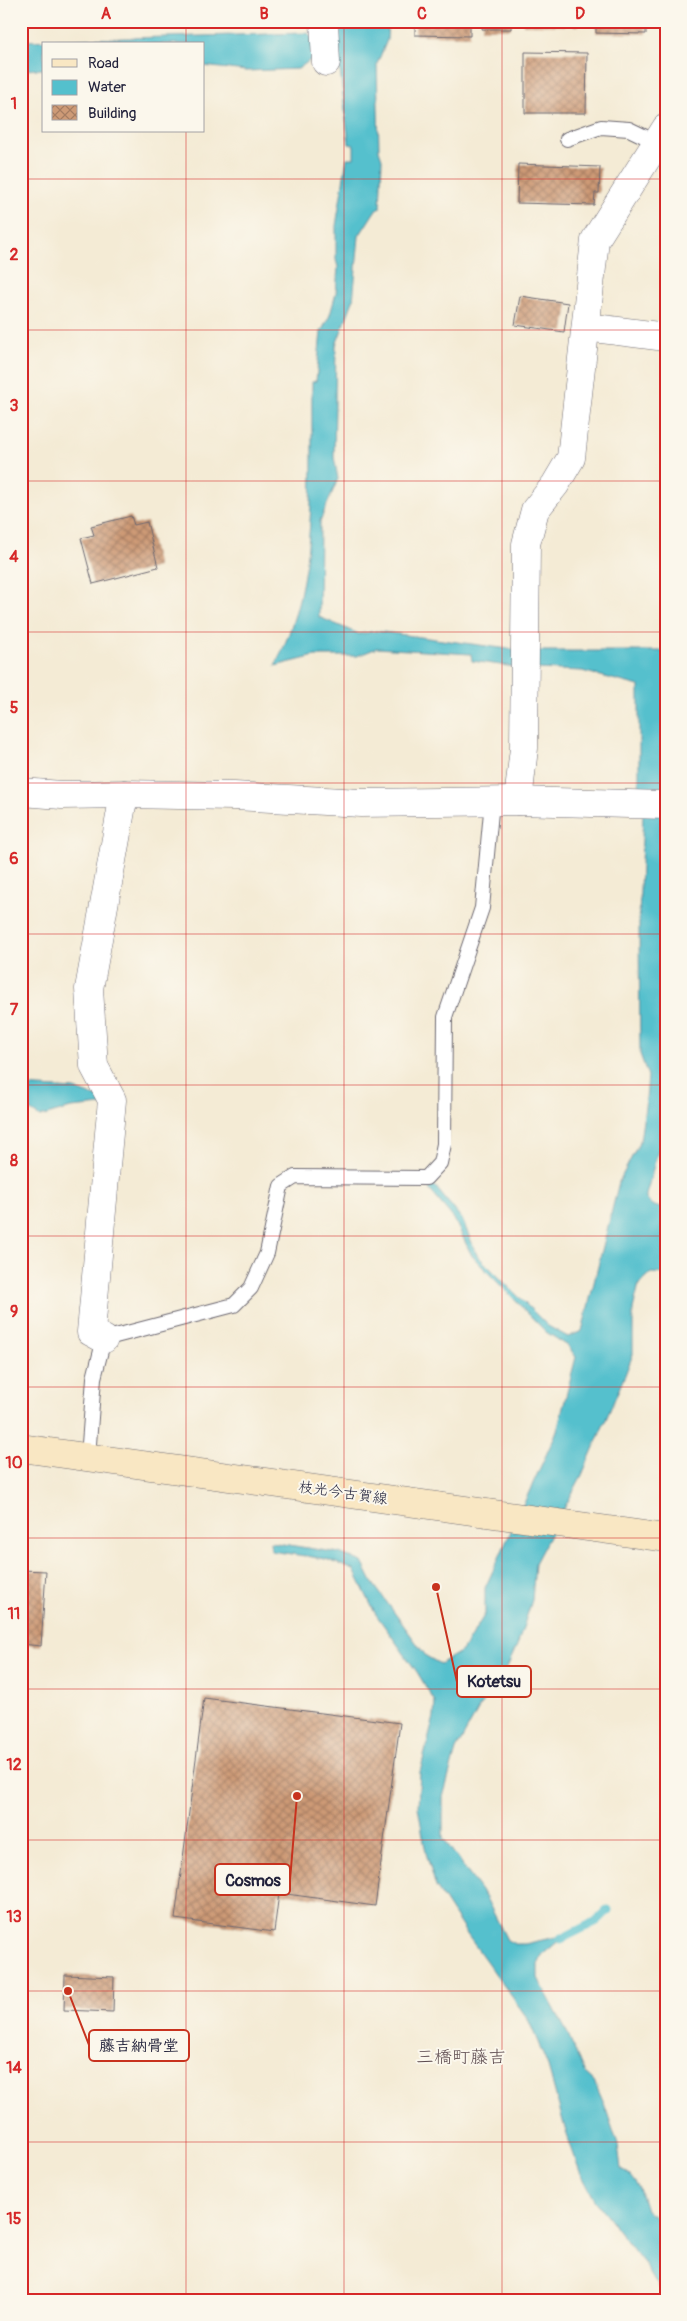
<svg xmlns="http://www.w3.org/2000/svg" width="687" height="2321" font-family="Pangolin,'Klee One',sans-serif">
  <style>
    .water { fill: #54c0cd; stroke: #3b7184 }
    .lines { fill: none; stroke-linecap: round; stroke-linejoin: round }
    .stream { stroke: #54c0cd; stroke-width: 9 }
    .building { fill: url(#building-cross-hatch) }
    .service-casing { stroke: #6c6871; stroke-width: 16 }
    .minor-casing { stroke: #6c6871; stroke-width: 29 }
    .secondary-casing { stroke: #6c6871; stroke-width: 29 }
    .service { stroke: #fff; stroke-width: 14 }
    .minor { stroke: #fff; stroke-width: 28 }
    .secondary { stroke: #f9e7c3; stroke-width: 28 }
    .grid { fill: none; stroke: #d62828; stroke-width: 1; stroke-opacity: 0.55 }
    .labels { text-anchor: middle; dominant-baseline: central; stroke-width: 4; stroke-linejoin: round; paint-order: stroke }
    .street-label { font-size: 15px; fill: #22223b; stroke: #fbf7ec }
    .quarter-label { font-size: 18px; fill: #5e4c50; stroke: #fbf7ec }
    .leader { fill: none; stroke: #c8321e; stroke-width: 2 }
    .callout-dot { fill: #c8321e; stroke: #fbf7ec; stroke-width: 2 }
    .callout { fill: #fbf7ec; stroke: #c8321e; stroke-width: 2 }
    .callout-label { font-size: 16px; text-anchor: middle; font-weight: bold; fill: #22223b }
    .neatline { fill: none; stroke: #d62828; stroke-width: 2 }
    .grid-label { font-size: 16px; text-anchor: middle; font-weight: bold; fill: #d62828 }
  </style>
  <defs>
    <pattern id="building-cross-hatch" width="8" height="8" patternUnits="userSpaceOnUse" patternTransform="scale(1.25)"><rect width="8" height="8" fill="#cd9a76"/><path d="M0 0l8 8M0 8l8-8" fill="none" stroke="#a67d62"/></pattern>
  </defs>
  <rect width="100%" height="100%" fill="#fbf7ec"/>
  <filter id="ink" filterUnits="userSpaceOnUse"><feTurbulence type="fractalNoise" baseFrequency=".02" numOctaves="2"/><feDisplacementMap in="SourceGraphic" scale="10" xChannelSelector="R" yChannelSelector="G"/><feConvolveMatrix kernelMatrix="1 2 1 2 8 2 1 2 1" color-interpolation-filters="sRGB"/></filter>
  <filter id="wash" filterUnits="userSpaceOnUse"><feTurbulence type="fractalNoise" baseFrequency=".0096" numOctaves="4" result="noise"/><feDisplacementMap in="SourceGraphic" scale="20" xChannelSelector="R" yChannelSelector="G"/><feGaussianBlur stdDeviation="1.12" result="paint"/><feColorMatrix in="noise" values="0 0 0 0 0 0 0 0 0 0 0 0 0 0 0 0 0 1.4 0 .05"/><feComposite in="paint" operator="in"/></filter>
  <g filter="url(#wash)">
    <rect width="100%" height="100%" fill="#f4ebd5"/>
    <g class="water">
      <path d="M334,21H388L387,40L377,64L379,150L382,159L380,208L375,211L359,236L353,301L336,345L334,457L338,479L320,521L319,617L359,634L376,631L516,650L515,667L472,661L471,654L377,648L357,656H315L275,666C319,580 311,477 312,382L316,381L321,332L330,315L336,293L338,267L336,260V226L347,158H354V145L349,144Z"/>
      <polygon points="308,33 313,38 313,58 298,69 246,71 204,66 204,44 44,44 44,69 21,70 21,41"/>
      <polygon points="537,651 666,651 666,795 661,795 660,900 666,926 666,1121 646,1195 646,1199 652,1205 666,1210 666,1274 651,1273 639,1284 633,1309 633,1354 625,1375 582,1475 535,1563 532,1600 518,1643 500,1683 479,1708 456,1750 443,1797 443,1838 486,1898 507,1940 515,1944 525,1944 560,1936 561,1939 542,1955 538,1964 538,1978 568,2034 584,2072 594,2081 605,2106 618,2145 621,2169 630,2176 639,2188 646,2210 666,2224 666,2299 646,2266 595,2200 580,2172 566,2132 547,2063 528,2019 466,1933 436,1887 426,1853 418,1807 420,1772 434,1717 435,1702 417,1672 375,1613 354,1570 326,1559 271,1551 270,1542 339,1553 362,1562 372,1582 426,1656 440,1664 462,1651 485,1614 485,1588 557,1431 576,1357 568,1346 546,1332 472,1256 454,1219 429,1189 434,1185 462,1219 477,1255 548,1326 568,1337 582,1331 619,1182 640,1141 646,1100 648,1076 640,1054 639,918 643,812 639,793 639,686 582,671 537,669"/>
      <polygon points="21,1086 74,1089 101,1099 102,1105 71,1108 40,1117 31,1111 21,1110"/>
    </g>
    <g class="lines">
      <polyline class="stream" points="561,1939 597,1921 608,1910"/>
    </g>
    <g id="blocks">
      <g class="building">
        <rect x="119" y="21" width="46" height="3"/>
        <polygon points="415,21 470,21 470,36 415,35"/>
        <polygon points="483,21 511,21 511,29 482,29"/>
        <polygon points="523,21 579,21 579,26 523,25"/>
        <polygon points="596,21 646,21 646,34 596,33"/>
        <polygon points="525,52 587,53 586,113 525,113"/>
        <polygon points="518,164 600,167 599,193 595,193 594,205 517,203"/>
        <polygon points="520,296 568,303 564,332 515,325"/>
        <polygon points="131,516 134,525 147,522 158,567 93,584 81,538 94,535 91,526"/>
        <polygon points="21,1570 46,1571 41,1646 21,1644"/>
        <polygon points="204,1698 400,1723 375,1906 279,1893 274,1932 175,1919"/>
        <polygon points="65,1975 114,1977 113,2012 64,2010"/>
      </g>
    </g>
  </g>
  <g filter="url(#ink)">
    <use href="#blocks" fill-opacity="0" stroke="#6c6871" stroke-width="1"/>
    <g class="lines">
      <defs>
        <g id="service">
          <polyline points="567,139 601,127 629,129 656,142"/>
          <polyline points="88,1457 94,1378 104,1339 234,1305 251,1288 267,1253 281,1186 295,1177 426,1178 440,1163 444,1144 445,1017 482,908 492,801"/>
        </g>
        <g id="minor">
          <polyline points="324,21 326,62"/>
          <polyline points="586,327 666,337"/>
          <polyline points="21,792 62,795 124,794 234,796 361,803 518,801 666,805"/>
          <polyline points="518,801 524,748 526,544 535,510 555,485 571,458 595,240 666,128"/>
          <polyline points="104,1339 91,1332 112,1100 94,1066 89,989 124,794"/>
        </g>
        <polyline id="secondary" points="21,1448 666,1538"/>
      </defs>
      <use href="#service" class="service-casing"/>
      <use href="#minor" class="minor-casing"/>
      <use href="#secondary" class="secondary-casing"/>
      <use href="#service" class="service"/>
      <use href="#minor" class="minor"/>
      <use href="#secondary" class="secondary"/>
    </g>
  </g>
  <path class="grid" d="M186,21V44M344,21V2300M502,21V2300M186,131V2300M21,179H666M21,330H666M21,481H666M21,632H666M21,783H666M21,934H666M21,1085H666M21,1236H666M21,1387H666M21,1538H666M21,1689H666M21,1840H666M21,1991H666M21,2142H666"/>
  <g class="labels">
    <g class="street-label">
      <text transform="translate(343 1493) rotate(8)">枝光今古賀線</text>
    </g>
    <g class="quarter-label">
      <text x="461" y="2057">三橋町藤吉</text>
    </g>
  </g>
  <path class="leader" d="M436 1587L457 1682M297 1796L290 1880M68 1991L89 2045"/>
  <g class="callout-dot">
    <circle cx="436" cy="1587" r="5"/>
    <circle cx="297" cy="1796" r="5"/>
    <circle cx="68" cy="1991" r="5"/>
  </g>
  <g class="callout">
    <rect x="457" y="1666" width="74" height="31" rx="5"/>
    <rect x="215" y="1864" width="75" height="31" rx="5"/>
    <rect x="89" y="2030" width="100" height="31" rx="5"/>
  </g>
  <g class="callout-label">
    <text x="494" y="1687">Kotetsu</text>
    <text x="253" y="1886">Cosmos</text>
    <text x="139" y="2051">藤吉納骨堂</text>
  </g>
  <rect width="687" height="2321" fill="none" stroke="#fbf7ec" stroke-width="55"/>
  <rect x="42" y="42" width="162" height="90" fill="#fbf7ec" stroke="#a4a2a5"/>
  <rect x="52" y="59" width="25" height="8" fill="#f9e7c3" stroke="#a4a2a5"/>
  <text x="88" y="68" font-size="15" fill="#22223b">Road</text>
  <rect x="52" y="80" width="25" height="15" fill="#54c0cd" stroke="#a4a2a5"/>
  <text x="88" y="92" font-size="15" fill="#22223b">Water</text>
  <rect x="52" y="105" width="25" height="15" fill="url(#building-cross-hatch)" stroke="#a4a2a5"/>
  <text x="88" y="118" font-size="15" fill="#22223b">Building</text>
  <rect x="28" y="28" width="632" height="2266" class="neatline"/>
  <g class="grid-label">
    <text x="106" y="19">A</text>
    <text x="264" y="19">B</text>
    <text x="422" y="19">C</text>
    <text x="580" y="19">D</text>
    <text x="14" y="109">1</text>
    <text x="14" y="260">2</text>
    <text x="14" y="411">3</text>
    <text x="14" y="562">4</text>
    <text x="14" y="713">5</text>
    <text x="14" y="864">6</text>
    <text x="14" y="1015">7</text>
    <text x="14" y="1166">8</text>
    <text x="14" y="1317">9</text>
    <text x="14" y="1468">10</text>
    <text x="14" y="1619">11</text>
    <text x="14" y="1770">12</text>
    <text x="14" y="1922">13</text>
    <text x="14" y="2073">14</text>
    <text x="14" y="2224">15</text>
  </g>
</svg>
